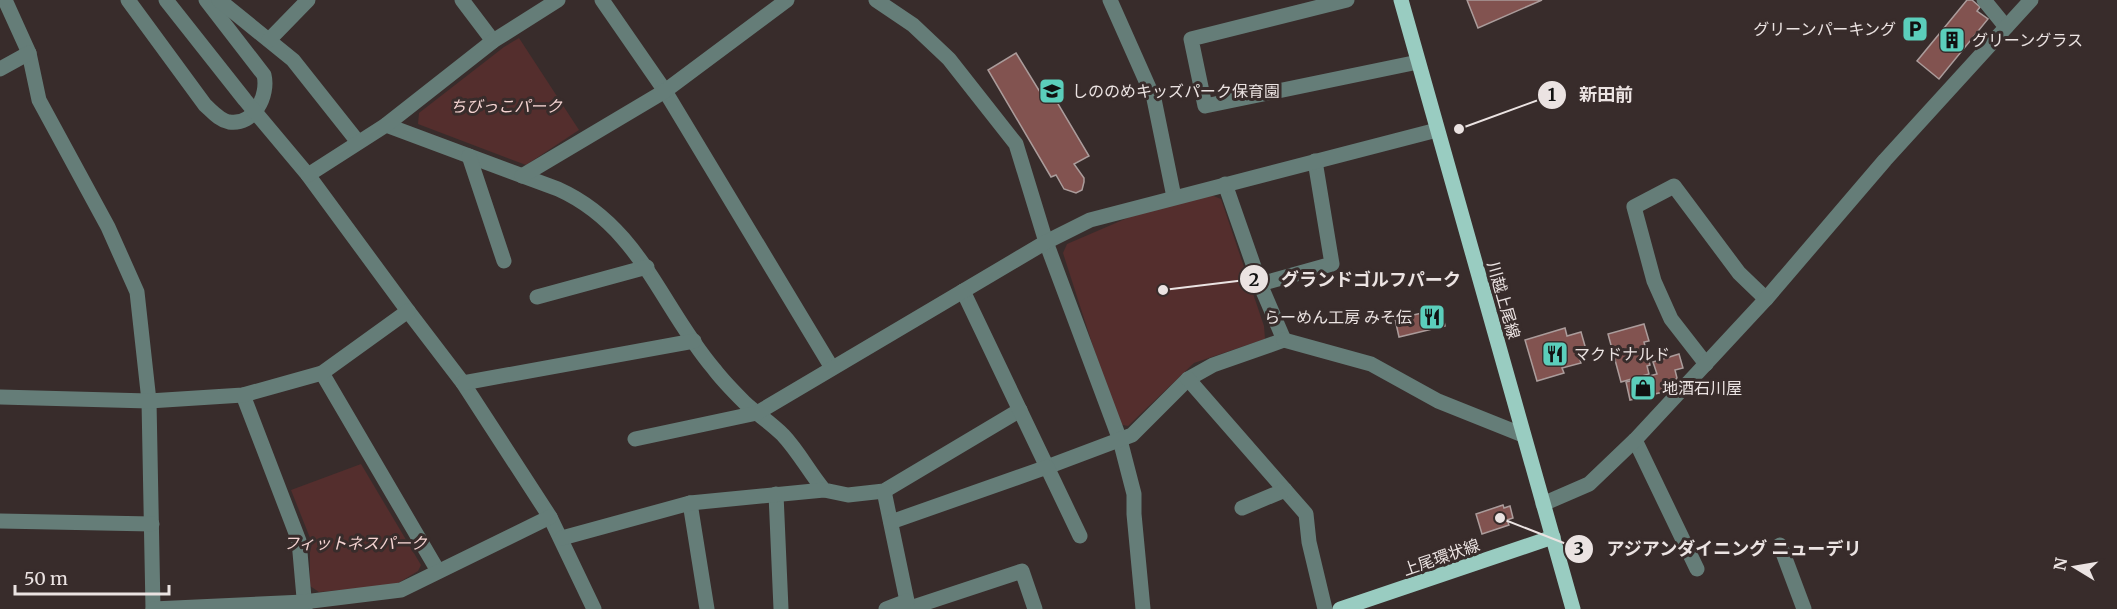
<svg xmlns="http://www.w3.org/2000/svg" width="2117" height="609" font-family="Merriweather,'Noto Sans JP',serif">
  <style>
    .green { fill: #542e2d }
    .building { fill: #825350; stroke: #ab9c9b; stroke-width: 1.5 }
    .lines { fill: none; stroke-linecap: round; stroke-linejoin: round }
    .minor { stroke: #657d78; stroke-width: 15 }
    .major { stroke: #99ccc1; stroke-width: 15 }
    .labels { text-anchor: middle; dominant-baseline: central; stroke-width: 6; stroke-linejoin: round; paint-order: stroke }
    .poi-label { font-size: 16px; fill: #ebe3e2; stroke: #382c2b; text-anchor: start }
    .park-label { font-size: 16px; font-style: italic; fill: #f5d4d2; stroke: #382c2b }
    .street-label { font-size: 16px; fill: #ebe3e2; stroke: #382c2b }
    .leader { fill: none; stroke: #ebe3e2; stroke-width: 2 }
    .callout-dot { fill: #ebe3e2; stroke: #382c2b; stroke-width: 2 }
    .mark-label { font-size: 18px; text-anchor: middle; font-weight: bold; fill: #111 }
    .callout-label { font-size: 18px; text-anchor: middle; font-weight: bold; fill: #ebe3e2; stroke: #382c2b; stroke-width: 6; stroke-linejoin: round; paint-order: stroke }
  </style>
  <rect width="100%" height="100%" fill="#382c2b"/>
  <g class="green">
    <polygon points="519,38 579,130 526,165 418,124 419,113 504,47"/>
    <polygon points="1211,195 1221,199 1264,326 1265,339 1194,363 1128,426 1118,424 1063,253 1067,244 1132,216"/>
    <polygon points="361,464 421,565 418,571 395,585 319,592 310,586 310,538 291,490"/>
  </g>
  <g class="building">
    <polygon points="1467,0 1542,0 1478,28"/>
    <polygon points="1967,0 1972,0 1980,7 1977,11 1988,19 1939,79 1917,61"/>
    <polygon points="1016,53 1043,97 1051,92 1089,156 1074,164 1084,178 1084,182 1082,190 1076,193 1064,189 1056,175 1051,177 988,70"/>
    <polygon points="1436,310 1437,313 1442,312 1445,326 1399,337 1395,319"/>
    <polygon points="1644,324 1649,341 1644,342 1650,365 1647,366 1649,374 1621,382 1608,334"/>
    <polygon points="1565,328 1567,336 1581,332 1587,353 1584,354 1585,358 1580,360 1581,363 1562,368 1564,373 1537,381 1525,340"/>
    <polygon points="1679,354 1683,368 1675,370 1677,378 1663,392 1630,400 1626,382 1657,374 1653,362"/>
    <polygon points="1503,505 1504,508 1510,506 1513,518 1507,520 1509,525 1482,534 1476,514"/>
  </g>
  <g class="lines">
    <g class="minor">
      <polyline points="5,0 29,53 39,100 108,227 137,292 149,401 153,609"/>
      <path d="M128,0L205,105C212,111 219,120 229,122C254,126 269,95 264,75L206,0"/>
      <polyline points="166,0 245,100 308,175 408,311 463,383 550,517 594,609"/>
      <polyline points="219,0 293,60 358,142"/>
      <polyline points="462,0 493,41"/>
      <polyline points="602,0 665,91 832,368"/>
      <polyline points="876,0 913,25 949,59 1016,144 1046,242 1120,440 1134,494 1134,514 1143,609"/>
      <polyline points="1110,0 1154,99 1174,197"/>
      <polyline points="1347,0 1191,39 1205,106 1418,62"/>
      <polyline points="1984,0 2006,27"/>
      <polyline points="269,40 308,0"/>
      <polyline points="0,69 29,53"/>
      <path d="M386,125L558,189C640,226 661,307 714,369C723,381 734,392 745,403C757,414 771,423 783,435C799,452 809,472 824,490L848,495L884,491L1020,410"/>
      <polyline points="469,156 504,261"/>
      <polyline points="308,175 386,125 493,41 558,0"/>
      <polyline points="522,176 665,91 787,0"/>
      <polyline points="1260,284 1332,264 1315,161"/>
      <polyline points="963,291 1047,467 1132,435 1188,379 1213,365 1284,340 1260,284 1225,184"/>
      <polyline points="537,297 647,267"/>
      <polyline points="1284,340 1371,364 1438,401 1523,435"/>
      <polyline points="1706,364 1671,319 1654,281 1634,207 1674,186 1739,273 1766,299"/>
      <polyline points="322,373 438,571"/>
      <polyline points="1188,379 1306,514 1309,542 1325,609"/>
      <polyline points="463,383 694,341"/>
      <polyline points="243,395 299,541 305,609"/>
      <polyline points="0,397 149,401 243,395 322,373 408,311"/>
      <polyline points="635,439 757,413 1046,242 1090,220 1437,130"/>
      <polyline points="1635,440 1697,569"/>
      <polyline points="884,491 907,601 910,609"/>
      <polyline points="776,494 781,609"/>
      <polyline points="690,503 707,609"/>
      <polyline points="1543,504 1589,484 1635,440 1766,299 1885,160 2031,0"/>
      <polyline points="1242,508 1285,490"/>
      <polyline points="0,521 152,524"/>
      <polyline points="891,522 1047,467 1080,536"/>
      <polyline points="562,538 690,503 824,490"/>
      <polyline points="1780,545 1804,609"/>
      <polyline points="910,608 1022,571 1035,609"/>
      <polyline points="153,609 304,602 401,590 550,517"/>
      <polyline points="886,609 907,601"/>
    </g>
    <g class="major">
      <polyline points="1401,0 1573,609"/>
      <polyline points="1340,609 1553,537"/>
    </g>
  </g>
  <defs>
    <symbol id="parking-square" viewBox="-11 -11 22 22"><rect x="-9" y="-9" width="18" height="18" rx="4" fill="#5bcebb" stroke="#382c2b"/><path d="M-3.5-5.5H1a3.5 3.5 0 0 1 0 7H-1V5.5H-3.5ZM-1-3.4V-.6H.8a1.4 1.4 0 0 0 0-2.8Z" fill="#111"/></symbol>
    <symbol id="building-square" viewBox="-11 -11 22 22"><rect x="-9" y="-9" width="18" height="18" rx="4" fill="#5bcebb" stroke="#382c2b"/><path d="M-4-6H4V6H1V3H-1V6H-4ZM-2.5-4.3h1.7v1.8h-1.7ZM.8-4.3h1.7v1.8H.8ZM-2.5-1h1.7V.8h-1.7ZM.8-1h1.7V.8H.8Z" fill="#111"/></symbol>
    <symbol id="school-square" viewBox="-11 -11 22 22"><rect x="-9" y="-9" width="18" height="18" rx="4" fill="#5bcebb" stroke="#382c2b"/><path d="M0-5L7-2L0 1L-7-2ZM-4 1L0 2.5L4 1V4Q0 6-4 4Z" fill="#111"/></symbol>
    <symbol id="restaurant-square" viewBox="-11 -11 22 22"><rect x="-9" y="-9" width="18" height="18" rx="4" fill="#5bcebb" stroke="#382c2b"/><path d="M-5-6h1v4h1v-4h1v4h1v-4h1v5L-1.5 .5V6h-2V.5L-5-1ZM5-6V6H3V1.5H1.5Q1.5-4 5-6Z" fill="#111"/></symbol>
    <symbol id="shop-square" viewBox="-11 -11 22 22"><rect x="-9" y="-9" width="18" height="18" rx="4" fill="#5bcebb" stroke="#382c2b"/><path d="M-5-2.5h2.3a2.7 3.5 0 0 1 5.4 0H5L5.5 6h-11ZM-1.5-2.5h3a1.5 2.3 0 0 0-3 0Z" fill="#111"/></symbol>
  </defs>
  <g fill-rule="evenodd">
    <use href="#parking-square" x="1900" y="14" width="30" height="30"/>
    <use href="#building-square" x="1937" y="25" width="30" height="30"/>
    <use href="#school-square" x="1037" y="76" width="30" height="30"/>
    <use href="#restaurant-square" x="1417" y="302" width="30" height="30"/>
    <use href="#restaurant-square" x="1540" y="339" width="30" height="30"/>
    <use href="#shop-square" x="1628" y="373" width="30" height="30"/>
  </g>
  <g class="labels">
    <g class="poi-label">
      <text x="1896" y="29" text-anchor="end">グリーンパーキング</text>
      <text x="1972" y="40">グリーングラス</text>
      <text x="1072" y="91">しののめキッズパーク保育園</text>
      <text x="1412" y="317" text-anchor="end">らーめん工房 みそ伝</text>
      <text x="1574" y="354">マクドナルド</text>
      <text x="1662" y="388">地酒石川屋</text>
    </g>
    <g class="park-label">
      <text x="506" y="106">ちびっこパーク</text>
      <text x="355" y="543">フィットネスパーク</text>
    </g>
    <g class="street-label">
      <text transform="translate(1504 300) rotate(74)">川越上尾線</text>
      <text transform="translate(1441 557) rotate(-19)">上尾環状線</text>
    </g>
  </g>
  <path class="leader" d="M1459 129L1552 95M1163 290L1254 279M1500 518L1579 549"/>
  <g class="callout-dot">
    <circle cx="1459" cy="129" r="6"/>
    <circle cx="1163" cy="290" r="6"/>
    <circle cx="1500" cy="518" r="6"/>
    <circle cx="1552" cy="95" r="15"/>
    <circle cx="1254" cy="279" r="15"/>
    <circle cx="1579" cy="549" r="15"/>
  </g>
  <g class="mark-label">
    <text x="1552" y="101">1</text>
    <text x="1254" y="286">2</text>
    <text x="1579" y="555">3</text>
  </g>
  <g class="callout-label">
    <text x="1606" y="101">新田前</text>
    <text x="1371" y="286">グランドゴルフパーク</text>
    <text x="1734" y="555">アジアンダイニング ニューデリ</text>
  </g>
  <g transform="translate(2075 567) rotate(281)" stroke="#382c2b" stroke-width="4.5" paint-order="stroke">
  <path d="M0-4.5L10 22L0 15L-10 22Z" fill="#ebe3e2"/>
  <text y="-9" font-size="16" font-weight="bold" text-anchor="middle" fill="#ebe3e2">N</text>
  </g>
  <path d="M15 585v9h154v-9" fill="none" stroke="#ebe3e2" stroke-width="3"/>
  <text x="24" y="585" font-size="18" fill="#ebe3e2" stroke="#382c2b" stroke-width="4.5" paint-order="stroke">50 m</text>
</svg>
